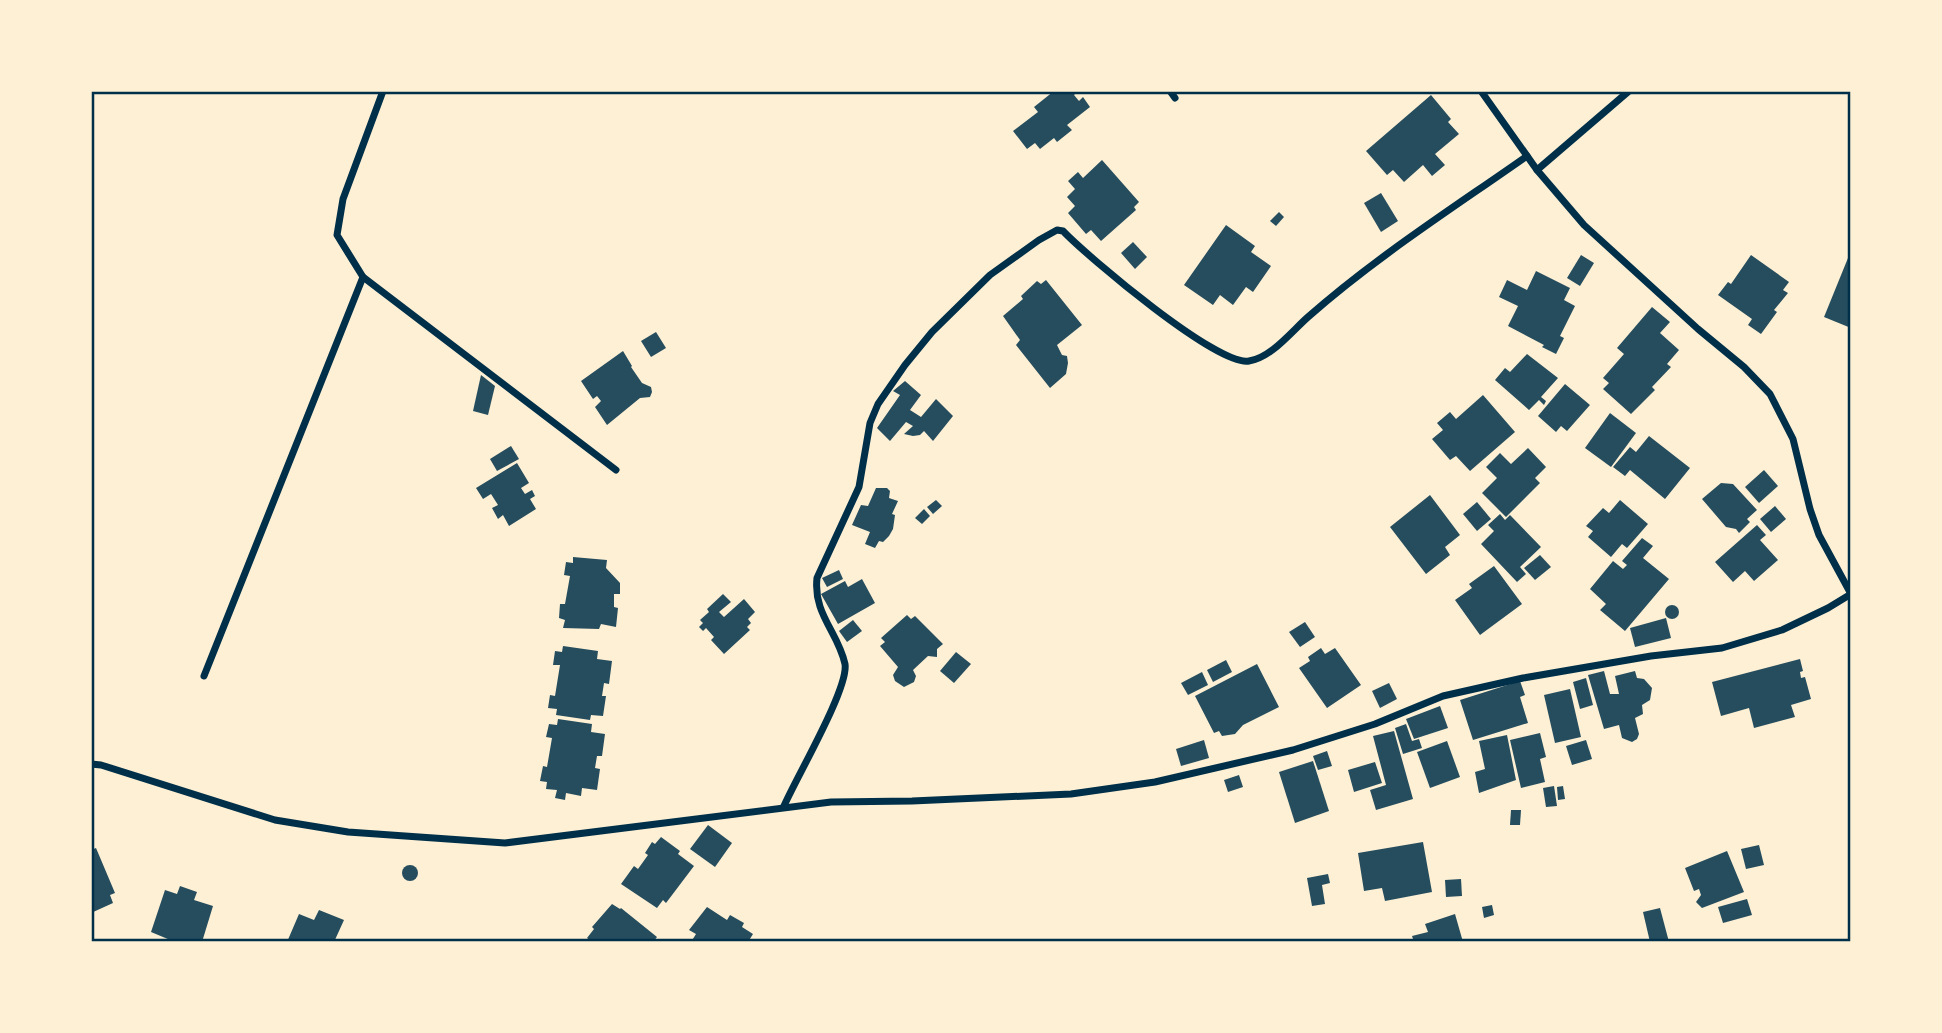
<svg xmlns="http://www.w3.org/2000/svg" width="1942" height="1033" font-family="'Roboto Serif',serif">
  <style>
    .building { fill: #264d5e }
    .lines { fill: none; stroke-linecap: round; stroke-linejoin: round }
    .minor { stroke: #003049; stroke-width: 7 }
    .neatline { fill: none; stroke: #003049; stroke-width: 2.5 }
  </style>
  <rect width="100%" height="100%" fill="#fdf0d5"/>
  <g class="building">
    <polygon points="1054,91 1078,91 1074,95 1079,101 1083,97 1090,107 1067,125 1072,130 1057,142 1054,138 1040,149 1035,143 1027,149 1013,131 1038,112 1034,107"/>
    <polygon points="1431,95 1451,119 1448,122 1459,134 1435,154 1445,165 1432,176 1423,165 1404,182 1393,170 1387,175 1366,151"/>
    <polygon points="1102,160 1139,202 1134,207 1136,210 1101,241 1091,230 1086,234 1068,213 1075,206 1067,197 1075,189 1068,181 1078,172 1083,178"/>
    <polygon points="1381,193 1398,221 1381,232 1364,203"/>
    <polygon points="1279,212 1284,217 1276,226 1270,221"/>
    <polygon points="1226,225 1255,246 1251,252 1271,266 1253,292 1246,287 1233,305 1220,295 1213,305 1184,285"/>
    <polygon points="1133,242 1147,257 1135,269 1121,253"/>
    <polygon points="1581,255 1594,263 1580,286 1567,278"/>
    <polygon points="1751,255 1789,282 1783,290 1788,293 1774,310 1777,312 1761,334 1748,325 1752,319 1718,295 1728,282 1731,284"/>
    <polygon points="1848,258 1851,260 1851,328 1824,317"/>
    <polygon points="1536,271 1570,288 1564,300 1575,306 1560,336 1564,338 1556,354 1542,347 1544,345 1508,326 1518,306 1499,297 1507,280 1527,290"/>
    <polygon points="1046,280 1082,325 1057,345 1062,355 1067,356 1068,363 1066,374 1050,388 1016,345 1020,340 1003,316 1023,299 1021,296 1037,281 1041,284"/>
    <polygon points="1652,307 1670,322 1660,333 1679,350 1667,364 1671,367 1652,387 1655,390 1631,414 1603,389 1609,383 1603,378 1624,354 1617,348"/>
    <polygon points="656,332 666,348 651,357 641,341"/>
    <polygon points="623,351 632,366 631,367 642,383 651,387 652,392 650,397 640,398 607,425 595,407 601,401 597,396 593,399 581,381"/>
    <polygon points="1527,354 1558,378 1541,397 1546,401 1544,405 1539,400 1529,410 1495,380 1505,368 1510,372"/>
    <polygon points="481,375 495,386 488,415 473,411"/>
    <polygon points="905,381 921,395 910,410 921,417 936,399 953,416 933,441 924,431 920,435 913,436 904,434 913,426 906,422 890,441 877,428 900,395 893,391"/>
    <polygon points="1565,384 1590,405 1567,431 1561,426 1556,432 1538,416"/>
    <polygon points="1483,395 1515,432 1470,471 1456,456 1450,460 1432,439 1443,430 1437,423 1450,412 1456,419"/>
    <polygon points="1610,413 1636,433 1611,467 1585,448"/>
    <polygon points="1649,436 1690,468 1665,499 1630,470 1625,476 1613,467 1630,447 1636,452"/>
    <polygon points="511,446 519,459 497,471 490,459"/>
    <polygon points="1528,448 1546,467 1535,478 1540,483 1506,517 1482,493 1497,478 1486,467 1500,453 1511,464"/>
    <polygon points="517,463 529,483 521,488 525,494 532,490 535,496 530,499 536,509 509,526 503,515 498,519 492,508 498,505 491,494 483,499 476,488"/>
    <polygon points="1764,470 1778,486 1759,503 1745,487"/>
    <polygon points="1721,483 1733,484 1757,510 1747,519 1750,522 1739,533 1736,529 1726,527 1702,499"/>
    <polygon points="876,488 887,488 890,491 889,498 898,501 892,514 895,515 893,529 889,536 883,542 879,541 875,548 865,544 870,532 852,525 861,505 868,506"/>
    <polygon points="1430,495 1460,535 1445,547 1450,555 1426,574 1390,527"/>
    <polygon points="936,500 942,506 933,514 927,507"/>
    <polygon points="1620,500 1648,524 1627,548 1622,544 1611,557 1588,537 1593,531 1586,526 1603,508 1609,513"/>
    <polygon points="1477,502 1491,519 1477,531 1463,514"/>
    <polygon points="1775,506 1786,519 1771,532 1760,519"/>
    <polygon points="924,509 930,516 922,524 915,518"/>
    <polygon points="1500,514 1505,520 1510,515 1541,547 1520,567 1526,574 1517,582 1481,544 1494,531 1488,525"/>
    <polygon points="1757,525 1766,535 1760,540 1778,560 1754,581 1745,571 1733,582 1715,562"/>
    <polygon points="1642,538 1653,546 1643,558 1669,579 1625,631 1600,610 1606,604 1590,589 1613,561 1623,569 1627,565 1622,561"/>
    <polygon points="1540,555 1551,567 1535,580 1524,568"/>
    <polygon points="573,557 607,560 606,568 620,583 620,594 614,594 614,607 618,608 616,627 601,624 599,629 563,628 565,620 559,618 560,604 565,604 570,576 564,575 566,562 573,563"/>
    <polygon points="1494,566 1522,604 1480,635 1455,600 1472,588 1469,584"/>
    <polygon points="839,570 843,579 827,587 822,578"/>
    <polygon points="862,579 875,603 838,624 821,594 845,581 848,587"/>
    <polygon points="723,594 731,602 719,612 724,617 744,599 755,612 748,619 751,623 747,627 750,630 724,654 711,640 714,637 706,628 703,631 699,627 703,623 700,620 709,612 707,609"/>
    <circle cx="1672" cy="612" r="7"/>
    <polygon points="907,615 911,619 915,616 943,644 937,649 937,657 928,656 913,670 916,676 914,682 904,687 895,681 893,675 898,667 880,646 885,642 881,638"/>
    <polygon points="1666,618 1671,638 1635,647 1630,628"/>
    <polygon points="853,620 862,631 847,642 839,631"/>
    <polygon points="1305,622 1315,637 1300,647 1289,632"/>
    <polygon points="563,646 598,651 597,659 612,661 609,684 604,683 602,696 606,696 603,716 591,715 590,720 556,715 557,709 548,708 550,695 555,696 560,665 553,665 555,651 562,652"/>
    <polygon points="1321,648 1325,654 1335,648 1361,685 1327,708 1299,668 1310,661 1308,657"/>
    <polygon points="956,652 971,664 954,683 940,671"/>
    <polygon points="1800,659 1803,671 1800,672 1801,678 1805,677 1811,699 1791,705 1795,717 1754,728 1749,708 1721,716 1712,682"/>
    <polygon points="1226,660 1232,672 1213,682 1207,670"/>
    <polygon points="1257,664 1279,707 1243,725 1235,734 1222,736 1219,731 1214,733 1195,696"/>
    <polygon points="1604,671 1610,694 1619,694 1615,676 1635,671 1637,678 1644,679 1652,688 1650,700 1642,705 1643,714 1635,718 1639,734 1637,739 1632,742 1622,738 1619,725 1604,729 1588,675"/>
    <polygon points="1202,672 1208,685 1188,695 1181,683"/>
    <polygon points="1586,678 1593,705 1580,709 1573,682"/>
    <polygon points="1520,681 1525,695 1520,697 1528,723 1473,740 1460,700"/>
    <polygon points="1389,683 1397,699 1380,708 1372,691"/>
    <polygon points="1570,689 1581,737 1555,743 1544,695"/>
    <polygon points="1440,706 1448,728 1414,739 1406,719"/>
    <polygon points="558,719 592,724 591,732 605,734 602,756 597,756 595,768 600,769 597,790 582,788 581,796 566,793 565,800 555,798 557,790 546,789 547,782 540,781 543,766 547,767 552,738 546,737 549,724 557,725"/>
    <polygon points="1406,724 1412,741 1419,739 1422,748 1403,754 1395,728"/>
    <polygon points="1394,731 1413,799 1376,810 1370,790 1386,785 1373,736"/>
    <polygon points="1540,733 1546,757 1540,759 1545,782 1521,788 1510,740"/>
    <polygon points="1507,735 1516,780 1479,793 1475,772 1485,769 1479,741"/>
    <polygon points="1204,740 1209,758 1181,766 1176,749"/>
    <polygon points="1586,740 1592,759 1572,765 1566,746"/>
    <polygon points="1447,741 1460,777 1430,788 1417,752"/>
    <polygon points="1327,751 1332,766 1318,770 1313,756"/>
    <polygon points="1313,761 1329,811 1295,823 1279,772"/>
    <polygon points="1375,762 1382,783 1354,792 1348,770"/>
    <polygon points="1239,775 1243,787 1228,792 1224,780"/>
    <polygon points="1554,786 1557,806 1546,807 1543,788"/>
    <polygon points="1563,786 1565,799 1558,800 1557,787"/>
    <polygon points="1511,810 1521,810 1520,825 1510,825"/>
    <polygon points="708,825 732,843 715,867 690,849"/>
    <polygon points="661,837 680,851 678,854 694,866 666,903 663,900 657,908 621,884 634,866 638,869 648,855 645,853 652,842 655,844"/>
    <polygon points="1423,842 1432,892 1385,901 1382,888 1364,891 1358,853"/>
    <polygon points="1759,845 1764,865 1746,869 1741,849"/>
    <polygon points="96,848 115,893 110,895 113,903 91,913 91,850"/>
    <polygon points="1727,851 1744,892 1702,908 1696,902 1701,895 1699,889 1694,891 1685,868"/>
    <circle cx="410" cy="873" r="8"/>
    <polygon points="1328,874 1330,883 1322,885 1325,904 1312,906 1307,878"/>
    <polygon points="1461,879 1462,896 1446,897 1445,880"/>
    <polygon points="180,886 197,892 194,900 213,906 202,942 175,942 151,932 165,890 177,894"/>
    <polygon points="1747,899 1752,915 1723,923 1718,907"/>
    <polygon points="612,904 620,909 621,908 657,937 653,942 592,942 587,938 594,929 592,927"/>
    <polygon points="1492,905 1494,915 1484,918 1482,907"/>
    <polygon points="707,907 727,920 730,915 744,923 742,927 753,934 748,942 691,942 696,934 689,930"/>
    <polygon points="1660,908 1669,942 1650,942 1643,912"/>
    <polygon points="319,910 344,920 334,942 287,942 299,914 314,920"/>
    <polygon points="1455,914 1463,942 1414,942 1412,936 1428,932 1425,924"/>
  </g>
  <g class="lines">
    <g class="minor">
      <polyline points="383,91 343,199 337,235 363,277 616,470"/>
      <polyline points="1170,91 1175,98"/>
      <polyline points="1481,91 1537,170 1584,225 1698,329 1744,367 1770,394 1793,439 1810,509 1819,535 1851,594"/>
      <polyline points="1537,170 1629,91"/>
      <polyline points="204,676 363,277"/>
      <polyline points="91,764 101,765 275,820 348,832 505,843 831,802 912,801 1071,794 1155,782 1293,750 1375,724 1443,696 1523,678 1651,656 1722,648 1782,630 1828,608 1851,594"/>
      <path d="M784,806C796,778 849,688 845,664C838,632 813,614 817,578L859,487L870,423L878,404L905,365L932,332L990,275L1039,240L1057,230L1063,231C1088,257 1218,367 1249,361C1271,358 1292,331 1308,317C1376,257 1453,208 1527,156"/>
    </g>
  </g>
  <rect width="1942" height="1033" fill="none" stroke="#fdf0d5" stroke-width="186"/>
  <rect x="93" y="93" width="1756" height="847" class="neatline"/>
</svg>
